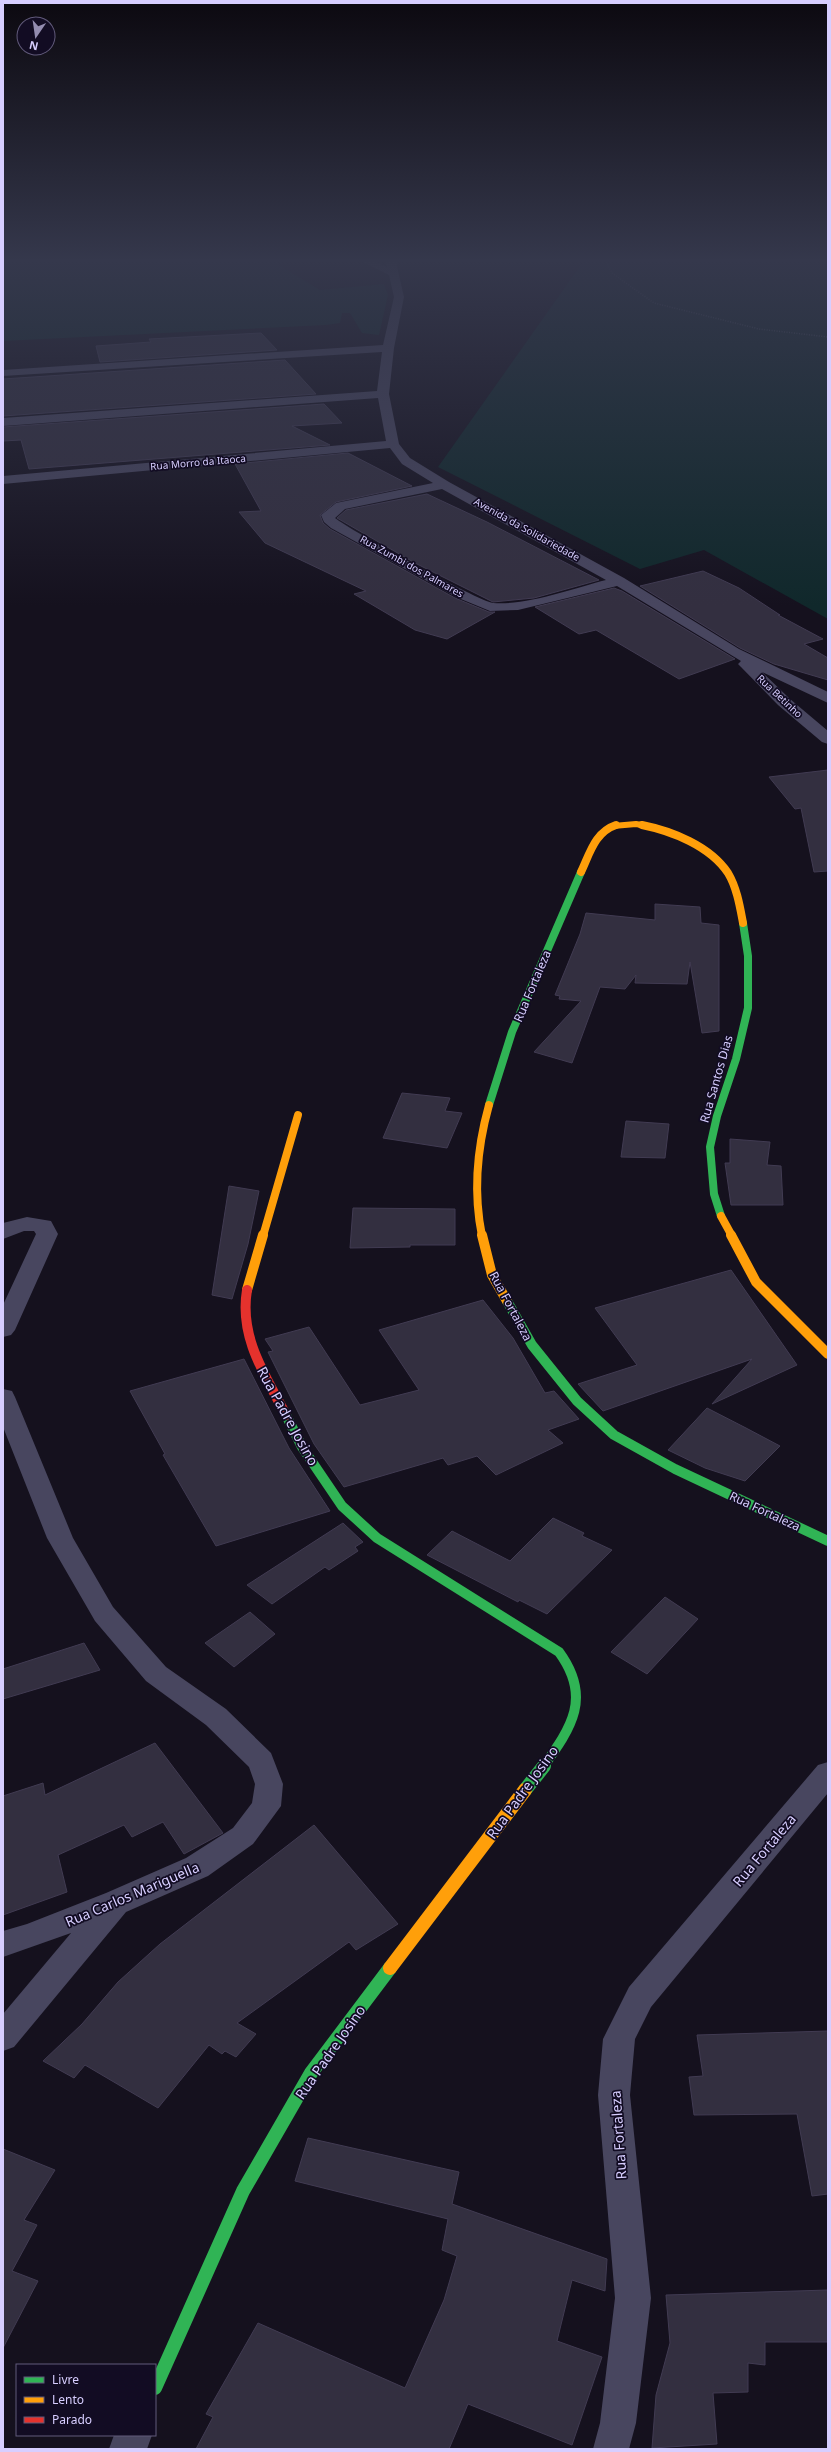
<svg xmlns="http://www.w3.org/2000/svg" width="831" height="2452" font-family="'Noto Sans',sans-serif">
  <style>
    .green { fill: #10282b }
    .building { fill: #332f40; stroke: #413b52 }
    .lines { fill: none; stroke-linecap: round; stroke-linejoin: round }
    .path { stroke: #44505f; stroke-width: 1.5; stroke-dasharray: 1 1.5; stroke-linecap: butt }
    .street { fill: #48465f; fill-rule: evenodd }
    .fast-far2 { stroke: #30b455; stroke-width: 8 }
    .fast-far1 { stroke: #30b455; stroke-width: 10 }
    .fast { stroke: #30b455; stroke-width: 14 }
    .slow-far3 { stroke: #ff9f0a; stroke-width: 6 }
    .slow-far2 { stroke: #ff9f0a; stroke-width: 8 }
    .slow-far1 { stroke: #ff9f0a; stroke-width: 10 }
    .slow { stroke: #ff9f0a; stroke-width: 14 }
    .jam { stroke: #e5322d; stroke-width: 10 }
    .labels { text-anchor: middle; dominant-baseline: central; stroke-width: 3.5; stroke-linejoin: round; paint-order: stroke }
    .far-street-label { font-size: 10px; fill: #d7ceff; stroke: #120c23 }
    .street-label { font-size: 12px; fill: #d7ceff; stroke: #120c23 }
    .near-street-label { font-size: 14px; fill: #d7ceff; stroke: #120c23 }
  </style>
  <rect width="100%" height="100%" fill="#15111e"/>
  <g class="green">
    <polygon points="3,262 284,262 277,264 320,290 384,284 388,295 379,335 362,333 350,313 342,313 340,323 326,325 3,341"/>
    <polygon points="583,262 828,262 828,619 704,550 640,569 438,467"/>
  </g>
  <g class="building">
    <polygon points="261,333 277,350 100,362 96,346 151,342 149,339"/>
    <polygon points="285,360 316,394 3,416 3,379"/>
    <polygon points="324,404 342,423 292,426 330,445 29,469 21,440 3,441 3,427"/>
    <polygon points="348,453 412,486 336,502 320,515 323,523 330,529 455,598 489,612 495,612 447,639 415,630 354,594 366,591 265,543 239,512 261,511 235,464"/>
    <polygon points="427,494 487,522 599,580 534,598 493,602 415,563 337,518 346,510"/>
    <polygon points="703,571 739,588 780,615 778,615 823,639 804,644 828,658 828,680 774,664 740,648 640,586"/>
    <polygon points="614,588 622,591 735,659 679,679 596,630 579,634 535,607"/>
    <polygon points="828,770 828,871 814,872 801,808 795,809 769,777"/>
    <polygon points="655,904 700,907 701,923 719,925 719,1031 702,1033 690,962 687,984 635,983 636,975 625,989 600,987 572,1063 534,1052 581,1001 559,999 560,996 555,995 580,934 586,913 655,920"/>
    <polygon points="402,1093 450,1098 445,1111 462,1113 447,1148 383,1138"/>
    <polygon points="626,1121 669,1124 665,1158 621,1157"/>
    <polygon points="730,1139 770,1142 767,1165 781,1166 783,1205 731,1205 725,1163 730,1163"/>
    <polygon points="229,1186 259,1191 248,1244 232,1299 212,1295"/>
    <polygon points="353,1208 455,1209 455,1245 410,1245 410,1247 350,1248"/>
    <polygon points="731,1270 797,1365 712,1404 752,1359 603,1411 578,1384 637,1365 595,1308"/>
    <polygon points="483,1300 513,1338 545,1393 554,1391 579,1419 548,1430 563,1443 496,1475 477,1456 448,1465 443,1458 344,1487 314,1444 268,1352 273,1351 265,1339 309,1327 360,1405 419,1390 379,1330"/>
    <polygon points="244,1359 289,1448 330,1511 216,1546 163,1455 165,1454 130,1391"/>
    <polygon points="707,1408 746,1428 780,1446 745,1481 705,1468 668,1450"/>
    <polygon points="553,1518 584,1533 582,1536 612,1550 547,1614 519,1600 518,1602 427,1555 452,1531 510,1561"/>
    <polygon points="343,1523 363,1542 355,1547 358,1551 329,1570 325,1567 272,1604 247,1585"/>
    <polygon points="665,1597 698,1619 647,1674 611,1652"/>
    <polygon points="250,1612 275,1634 234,1667 205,1643"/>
    <polygon points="84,1643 100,1670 3,1699 3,1669"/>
    <polygon points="155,1743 223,1833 184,1854 163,1822 132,1837 124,1825 58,1855 67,1892 3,1915 3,1796 43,1783 45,1795"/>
    <polygon points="314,1825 398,1924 356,1950 349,1942 237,2023 256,2034 236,2057 225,2051 222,2054 209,2045 158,2108 85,2065 74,2078 43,2061 82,2024 118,1982 160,1944"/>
    <polygon points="828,2031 828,2194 812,2196 797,2114 694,2115 689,2077 703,2076 697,2035"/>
    <polygon points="308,2138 459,2172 452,2204 607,2259 605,2291 572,2280 557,2341 602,2357 572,2445 468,2404 449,2449 196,2449 213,2417 206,2414 258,2323 405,2388 444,2300 457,2256 442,2250 448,2219 295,2181"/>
    <polygon points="3,2149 55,2170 24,2220 37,2225 12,2271 38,2281 3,2348"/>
    <polygon points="828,2290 828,2342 765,2342 765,2365 748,2363 748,2392 713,2393 717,2444 652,2448 656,2395 670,2343 666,2295"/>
  </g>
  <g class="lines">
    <polyline class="path" points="606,262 612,273 654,303 759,329 828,337"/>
    <g class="street">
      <path d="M363,262H377L387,267L386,262H396L404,297L394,348L389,394L399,444L410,458L449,482L624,578L739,649L828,692V703L762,672L790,699L828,731V744L822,742L778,705L741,667L738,664L741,661L617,586L518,610L490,611L456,597L331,528L324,522L321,515L336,503L433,483L402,464L390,448L3,484V476L386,441L378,398L3,426V418L377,391L382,352L3,376V370L383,345L394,297L389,275ZM442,489L606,580C575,588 525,606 493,603C478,601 350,530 335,518L345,509Z"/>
      <polygon points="27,1217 51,1221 58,1234 15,1330 11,1335 3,1337 3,1305 36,1234 34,1231 24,1231 3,1239 3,1223"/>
      <polygon points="3,1389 12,1391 15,1397 73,1538 113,1607 166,1667 226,1709 271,1753 283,1784 281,1806 253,1844 208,1876 126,1912 14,2047 3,2051 3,2014 71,1933 3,1957 3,1931 27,1924 106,1893 186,1858 233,1828 252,1803 255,1784 249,1767 206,1725 146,1681 95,1621 47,1538 3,1427"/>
      <polygon points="828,1762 828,1793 651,2007 635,2039 630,2095 651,2298 636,2423 629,2449 593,2449 600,2423 615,2298 598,2095 603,2039 629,1987 818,1765"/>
      <polygon points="114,2435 152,2435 147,2449 109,2449"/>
    </g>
    <g class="fast-far2">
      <polyline points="489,1105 512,1032 581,872"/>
      <polyline points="721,1216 714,1194 710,1147 717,1116 736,1059 748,1008 748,956 743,923"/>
    </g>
    <g class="fast-far1">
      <polyline points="507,1301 532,1345 577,1401 614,1435 675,1469 828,1541"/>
      <path d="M286,1415L302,1447L342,1506L377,1538L559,1652C592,1697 572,1727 543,1767"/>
    </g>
    <g class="fast">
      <polyline points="525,1790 544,1766"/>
      <polyline points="155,2388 243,2191 311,2073 390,1968"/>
    </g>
    <polyline class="slow-far3" points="613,826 636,824 647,826"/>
    <g class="slow-far2">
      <path d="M642,825C672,831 710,846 728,873C737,888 740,907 743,923"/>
      <path d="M581,872C590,853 595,832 616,825"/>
      <polyline points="721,1216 732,1236"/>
      <polyline points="263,1236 298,1115"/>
      <path d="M482,1236C473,1192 477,1148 489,1105"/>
    </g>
    <g class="slow-far1">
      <polyline points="482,1235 492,1275 507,1301"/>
      <polyline points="731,1235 756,1282 828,1354"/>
      <polyline points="247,1290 263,1235"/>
    </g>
    <polyline class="slow" points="390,1968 525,1790"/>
    <path class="jam" d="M247,1290C239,1337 265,1375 286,1415"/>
  </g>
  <linearGradient id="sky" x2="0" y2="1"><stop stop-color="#0c0910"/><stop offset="0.43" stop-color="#35384c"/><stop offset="1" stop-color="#35384c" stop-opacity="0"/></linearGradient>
  <rect width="831" height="606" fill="url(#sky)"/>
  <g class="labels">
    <g class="far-street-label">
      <text transform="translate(198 462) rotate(-5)">Rua Morro da Itaoca</text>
      <text transform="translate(527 529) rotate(29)">Avenida da Solidariedade</text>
      <text transform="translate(412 566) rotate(29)">Rua Zumbi dos Palmares</text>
      <text transform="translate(780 696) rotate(43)">Rua Betinho</text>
    </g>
    <g class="street-label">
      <text transform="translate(532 986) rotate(-67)">Rua Fortaleza</text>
      <text transform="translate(716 1079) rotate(-74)">Rua Santos Dias</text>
      <text transform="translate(511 1306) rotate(62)">Rua Fortaleza</text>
      <text transform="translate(765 1511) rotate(25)">Rua Fortaleza</text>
    </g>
    <g class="near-street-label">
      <text transform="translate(288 1416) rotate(61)">Rua Padre Josino</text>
      <text transform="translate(522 1792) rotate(-54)">Rua Padre Josino</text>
      <text transform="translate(764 1850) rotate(-50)">Rua Fortaleza</text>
      <text transform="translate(132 1894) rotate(-23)">Rua Carlos Mariguella</text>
      <text transform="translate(330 2052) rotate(-55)">Rua Padre Josino</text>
      <text transform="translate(618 2135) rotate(-94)">Rua Fortaleza</text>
    </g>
  </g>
  <rect width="831" height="2452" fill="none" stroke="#d7ceff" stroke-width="8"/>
  <rect x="16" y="2364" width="140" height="72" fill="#120c23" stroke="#615a7b"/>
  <rect x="24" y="2377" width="20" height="6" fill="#30b455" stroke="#615a7b"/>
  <text x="52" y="2384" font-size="12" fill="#d7ceff">Livre</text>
  <rect x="24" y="2397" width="20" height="6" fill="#ff9f0a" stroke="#615a7b"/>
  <text x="52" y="2404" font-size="12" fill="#d7ceff">Lento</text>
  <rect x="24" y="2417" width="20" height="6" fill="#e5322d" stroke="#615a7b"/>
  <text x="52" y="2424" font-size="12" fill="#d7ceff">Parado</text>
  <g transform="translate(36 36) rotate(193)"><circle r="19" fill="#120c23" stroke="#615a7b"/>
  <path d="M0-3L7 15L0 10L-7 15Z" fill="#938cb0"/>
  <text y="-6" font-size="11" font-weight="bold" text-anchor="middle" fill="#d7ceff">N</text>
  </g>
</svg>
